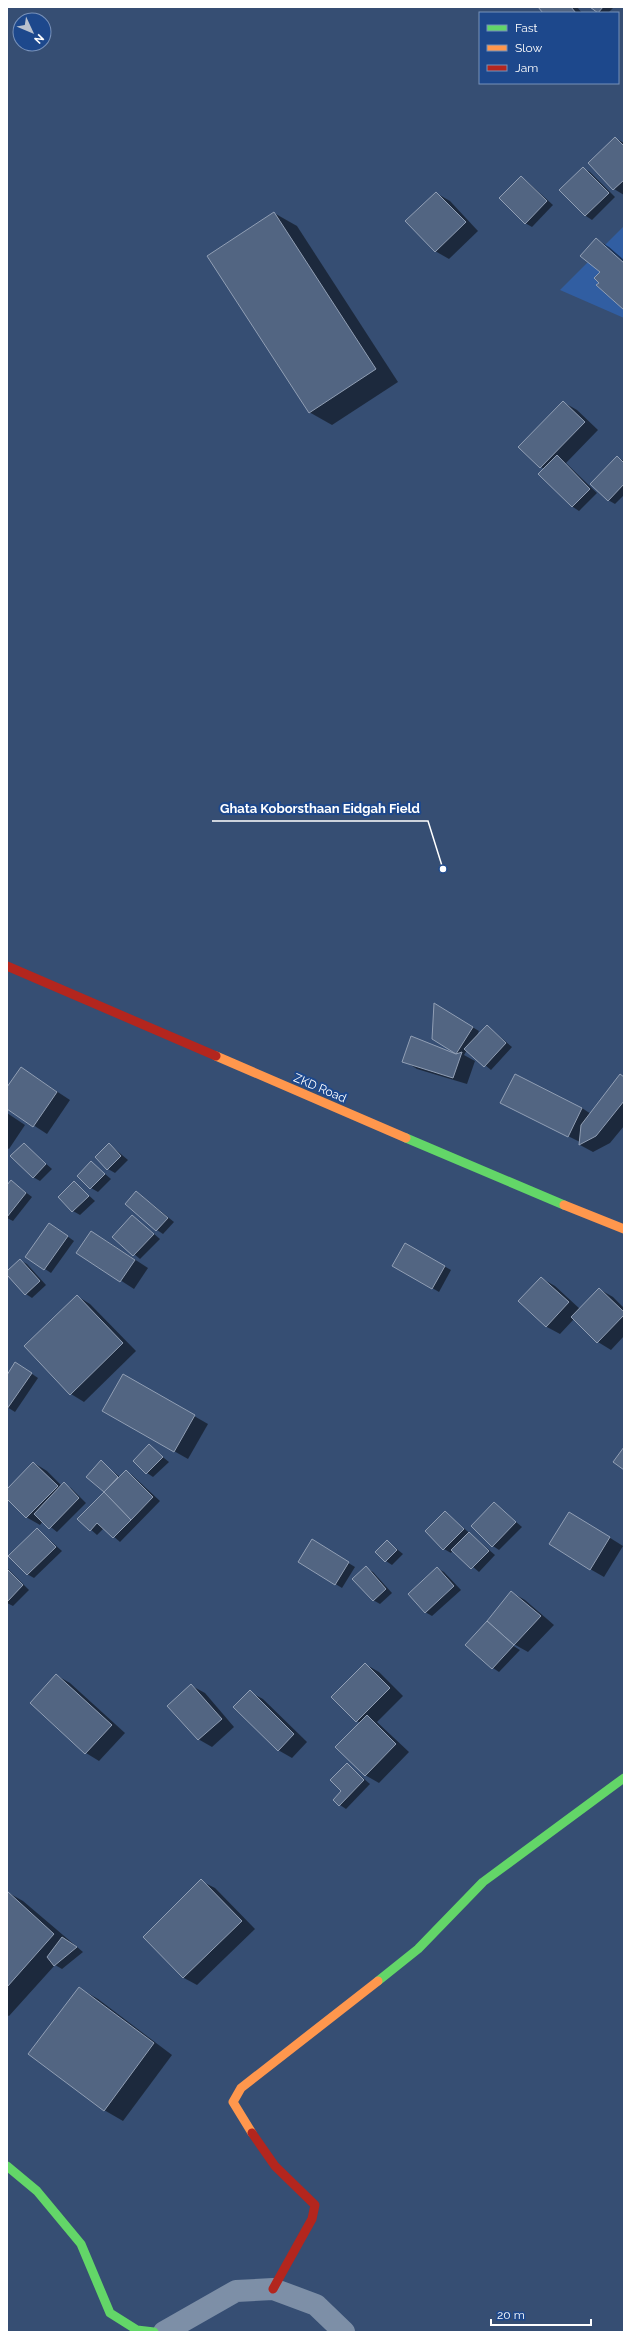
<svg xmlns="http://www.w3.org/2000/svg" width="631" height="2339" font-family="Raleway,sans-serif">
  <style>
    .green { fill: #315ea2 }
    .shadow { fill: #0007 }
    .building { fill: #526582; stroke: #919fb5 }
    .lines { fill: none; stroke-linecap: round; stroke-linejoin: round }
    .street { stroke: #7d8fa7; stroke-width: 22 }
    .fast { stroke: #63d668; stroke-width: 9 }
    .slow { stroke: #ff974d; stroke-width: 9 }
    .jam { stroke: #b3261e; stroke-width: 9 }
    .labels { text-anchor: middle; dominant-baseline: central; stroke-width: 4; stroke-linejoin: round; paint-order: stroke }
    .street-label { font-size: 12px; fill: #fff; stroke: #1d488c }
    .leader { fill: none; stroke: #fff; stroke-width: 1.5 }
    .callout-dot { fill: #fff; stroke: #1d488c; stroke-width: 1.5 }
    .callout-label { font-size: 13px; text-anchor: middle; font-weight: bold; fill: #fff; stroke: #1d488c; stroke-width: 4; stroke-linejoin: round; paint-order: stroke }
  </style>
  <rect width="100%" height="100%" fill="#364e73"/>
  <polygon class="green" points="624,226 624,318 560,290"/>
  <g class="shadow">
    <polygon points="539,7 577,7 582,13 544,13"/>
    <polygon points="592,7 614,7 608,13 598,13"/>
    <polygon points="615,138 624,143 624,195 614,189"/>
    <polygon points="583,168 590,172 615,197 592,220 586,216 561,190"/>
    <polygon points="522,177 553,205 532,227 525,223"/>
    <polygon points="436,193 450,201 478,231 449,259 435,251"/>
    <polygon points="274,213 297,226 398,382 332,425 309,412"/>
    <polygon points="596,239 609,247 624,260 624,309 600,282 601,272"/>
    <polygon points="563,402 577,410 598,430 566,463 597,493 579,511 573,507 540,474 544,469 541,467"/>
    <polygon points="617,457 624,461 624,495 615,504 608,500"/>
    <polygon points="435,1005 479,1031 476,1038 487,1026 512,1047 491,1070 467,1050 464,1055 475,1061 467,1084 417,1069 404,1061 460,1055 433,1039"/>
    <polygon points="21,1068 70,1100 47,1134 7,1108 7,1089"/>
    <polygon points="624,1077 624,1126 610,1143 593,1152 580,1145 580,1142 515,1110 582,1108 591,1114"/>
    <polygon points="7,1113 25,1125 9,1149 7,1148"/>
    <polygon points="24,1144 52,1169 40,1181 33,1177"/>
    <polygon points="109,1144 128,1160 115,1173 108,1169"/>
    <polygon points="91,1162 111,1179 98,1192 91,1188"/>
    <polygon points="11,1181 32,1197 13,1221 7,1218 7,1187"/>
    <polygon points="75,1183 95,1201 80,1215 73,1211"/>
    <polygon points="137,1192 174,1222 163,1234 157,1230"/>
    <polygon points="133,1216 160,1239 140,1259 114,1237"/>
    <polygon points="56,1228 74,1241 51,1273 27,1257"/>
    <polygon points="105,1240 148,1268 134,1289 78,1253"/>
    <polygon points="405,1244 451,1270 439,1292 393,1265"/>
    <polygon points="20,1260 27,1264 46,1285 32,1298 26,1294 7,1274"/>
    <polygon points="541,1278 555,1286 580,1309 599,1289 613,1297 624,1308 624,1336 611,1350 598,1342 574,1319 560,1334 547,1327 520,1301"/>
    <polygon points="77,1296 90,1304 136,1351 84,1402 71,1394"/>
    <polygon points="22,1367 38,1378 15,1412 7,1407 7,1377"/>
    <polygon points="123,1375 208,1424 188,1459 103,1411"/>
    <polygon points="149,1446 169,1462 153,1477 147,1473"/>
    <polygon points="101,1462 120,1477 126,1471 132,1475 160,1501 120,1542 104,1528 97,1535 79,1519 105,1492 87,1477"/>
    <polygon points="34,1463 47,1471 62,1486 64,1484 71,1488 86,1503 57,1532 43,1521 40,1525 26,1517 7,1498 7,1490"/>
    <polygon points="494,1503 522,1527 499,1550 493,1546"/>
    <polygon points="445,1512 495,1555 479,1572 453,1550 451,1553 444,1549"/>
    <polygon points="583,1521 623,1546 604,1577 590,1569"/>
    <polygon points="37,1529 62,1551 34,1578 27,1574"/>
    <polygon points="387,1541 403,1554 392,1565 386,1561"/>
    <polygon points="319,1545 355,1567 342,1588 299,1562"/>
    <polygon points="7,1568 29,1590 13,1606 7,1603"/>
    <polygon points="366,1568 373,1572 392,1593 380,1604 373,1600"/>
    <polygon points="437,1568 444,1572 461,1590 432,1616 425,1612"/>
    <polygon points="511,1592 525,1600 554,1625 528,1652 510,1642 509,1643 520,1650 499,1672 493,1668 487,1622"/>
    <polygon points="365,1664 379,1672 403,1696 377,1722 409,1752 379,1783 365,1775 360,1723 357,1721"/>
    <polygon points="56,1675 70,1683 125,1733 99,1761 86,1753"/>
    <polygon points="192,1686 205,1693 234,1727 212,1747 198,1739"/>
    <polygon points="250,1692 263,1699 307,1742 292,1758 278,1750"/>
    <polygon points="347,1764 370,1784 346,1809 340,1805"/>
    <polygon points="201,1881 215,1888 255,1929 197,1985 184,1978 144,1937"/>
    <polygon points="7,1892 23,1901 83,1952 62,1969 55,1965 9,2016 7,2015"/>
    <polygon points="79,1988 98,1999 172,2055 123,2121 104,2110"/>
  </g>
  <g class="building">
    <polygon points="538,7 571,7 576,13 543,13"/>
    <polygon points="590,7 603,7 598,13"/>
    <polygon points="615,137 624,146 624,180 613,190 588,163"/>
    <polygon points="583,167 609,193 585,216 559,190"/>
    <polygon points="521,176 547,201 525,224 499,198"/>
    <polygon points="436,192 466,222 435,252 405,221"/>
    <polygon points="274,212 376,369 309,413 207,256"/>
    <polygon points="596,238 624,263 624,310 596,285 599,283 594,278 600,272 580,256"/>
    <polygon points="563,401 585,422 540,468 518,447"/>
    <polygon points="557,455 590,489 572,507 538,474"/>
    <polygon points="617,456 624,463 624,484 608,501 590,484"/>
    <polygon points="434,1003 473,1027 456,1054 432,1039"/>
    <polygon points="487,1025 506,1043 484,1067 464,1049"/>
    <polygon points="411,1036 456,1054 462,1052 453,1078 402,1062"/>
    <polygon points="21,1067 57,1092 33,1127 7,1109 7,1087"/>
    <polygon points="515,1074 582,1108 568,1137 500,1103"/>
    <polygon points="620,1074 624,1077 624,1101 596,1136 579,1145 581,1125"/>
    <polygon points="24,1143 46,1164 33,1178 10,1156"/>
    <polygon points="109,1143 121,1156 107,1170 95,1157"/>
    <polygon points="91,1161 105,1174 90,1189 77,1176"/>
    <polygon points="11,1180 26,1193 7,1217 7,1185"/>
    <polygon points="74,1181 89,1196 72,1212 58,1197"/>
    <polygon points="136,1191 168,1218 156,1231 125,1204"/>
    <polygon points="132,1215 154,1234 133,1256 112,1237"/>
    <polygon points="49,1223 68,1236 44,1270 25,1257"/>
    <polygon points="91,1231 135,1260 120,1282 76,1253"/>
    <polygon points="405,1243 445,1266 432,1289 392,1266"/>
    <polygon points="20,1259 40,1281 25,1295 7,1275 7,1271"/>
    <polygon points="541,1277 569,1302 546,1327 518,1301"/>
    <polygon points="599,1288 624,1312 624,1315 597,1343 571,1317"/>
    <polygon points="77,1295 123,1343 70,1395 24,1346"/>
    <polygon points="15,1362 32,1373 7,1409 7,1375"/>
    <polygon points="123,1374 195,1415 174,1452 102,1411"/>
    <polygon points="149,1444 163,1457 146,1474 133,1461"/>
    <polygon points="624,1447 624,1470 613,1462"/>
    <polygon points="101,1460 118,1477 104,1492 86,1477"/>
    <polygon points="33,1462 58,1486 26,1518 7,1499 7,1489"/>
    <polygon points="126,1470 153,1497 131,1520 104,1492"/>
    <polygon points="64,1482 79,1498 49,1529 34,1514"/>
    <polygon points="104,1492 131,1520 113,1538 97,1523 90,1531 77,1519"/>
    <polygon points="494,1502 516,1522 492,1547 471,1526"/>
    <polygon points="445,1511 464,1529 443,1550 425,1531"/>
    <polygon points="569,1512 610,1537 590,1570 549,1544"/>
    <polygon points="37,1528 56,1547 27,1575 8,1556"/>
    <polygon points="469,1532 489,1551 471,1569 451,1550"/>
    <polygon points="312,1539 349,1562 335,1585 298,1562"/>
    <polygon points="387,1540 397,1550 385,1562 375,1552"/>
    <polygon points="366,1566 386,1589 373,1601 352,1579"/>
    <polygon points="437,1567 454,1586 425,1613 408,1594"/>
    <polygon points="7,1569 23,1585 7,1602"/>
    <polygon points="511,1591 541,1616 514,1645 487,1621"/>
    <polygon points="487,1621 514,1645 492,1669 465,1645"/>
    <polygon points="365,1663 390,1688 356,1722 331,1697"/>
    <polygon points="56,1674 112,1725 85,1754 30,1703"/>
    <polygon points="191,1684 222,1719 198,1740 167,1706"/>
    <polygon points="250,1690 294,1734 278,1751 233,1707"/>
    <polygon points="367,1715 396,1744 365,1776 335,1747"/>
    <polygon points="347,1763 364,1780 339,1806 333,1800 341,1791 330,1780"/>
    <polygon points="201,1879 242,1921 183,1978 143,1937"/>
    <polygon points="7,1891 54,1934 7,1987"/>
    <polygon points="62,1937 77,1947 54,1966 47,1957"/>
    <polygon points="79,1987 154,2043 104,2111 28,2054"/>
  </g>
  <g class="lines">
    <polyline class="street" points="164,2332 236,2291 273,2289 316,2305 344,2332"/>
    <g class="fast">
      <polyline points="406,1138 564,1205"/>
      <polyline points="378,1981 418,1949 483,1882 624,1778"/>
      <polyline points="7,2166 37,2191 81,2244 110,2313 137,2330 154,2332"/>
    </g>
    <g class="slow">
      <polyline points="216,1056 406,1138"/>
      <polyline points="564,1205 624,1229"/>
      <polyline points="252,2133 233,2102 241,2088 378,1981"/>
    </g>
    <g class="jam">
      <polyline points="7,966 216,1056"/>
      <polyline points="252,2133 275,2166 315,2205 312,2219 273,2289"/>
    </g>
  </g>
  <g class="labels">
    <g class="street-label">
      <text transform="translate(320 1088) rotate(23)">ZKD Road</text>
    </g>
  </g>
  <path class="leader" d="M443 869L428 821H212"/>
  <circle class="callout-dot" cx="443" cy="869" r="4"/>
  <g class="callout-label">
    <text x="320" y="813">Ghata Koborsthaan Eidgah Field</text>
  </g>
  <rect width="631" height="2339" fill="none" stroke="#ffffff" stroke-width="16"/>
  <rect x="479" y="12" width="140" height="72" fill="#1d488c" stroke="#7791ba"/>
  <rect x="487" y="25" width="20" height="6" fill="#63d668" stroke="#7791ba"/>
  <text x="515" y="32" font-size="12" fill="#ffffff">Fast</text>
  <rect x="487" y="45" width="20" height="6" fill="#ff974d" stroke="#7791ba"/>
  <text x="515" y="52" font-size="12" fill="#ffffff">Slow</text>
  <rect x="487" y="65" width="20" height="6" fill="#b3261e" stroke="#7791ba"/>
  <text x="515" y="72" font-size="12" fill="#ffffff">Jam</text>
  <g transform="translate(32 32) rotate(134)"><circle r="19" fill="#1d488c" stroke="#7791ba"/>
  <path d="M0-3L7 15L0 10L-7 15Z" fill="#b9c1ce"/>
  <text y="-6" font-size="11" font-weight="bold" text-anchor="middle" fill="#ffffff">N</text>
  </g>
  <path d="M491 2319v6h100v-6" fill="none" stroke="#ffffff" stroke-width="2"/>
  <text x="497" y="2319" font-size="12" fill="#ffffff" stroke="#1d488c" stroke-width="3" paint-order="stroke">20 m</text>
</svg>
